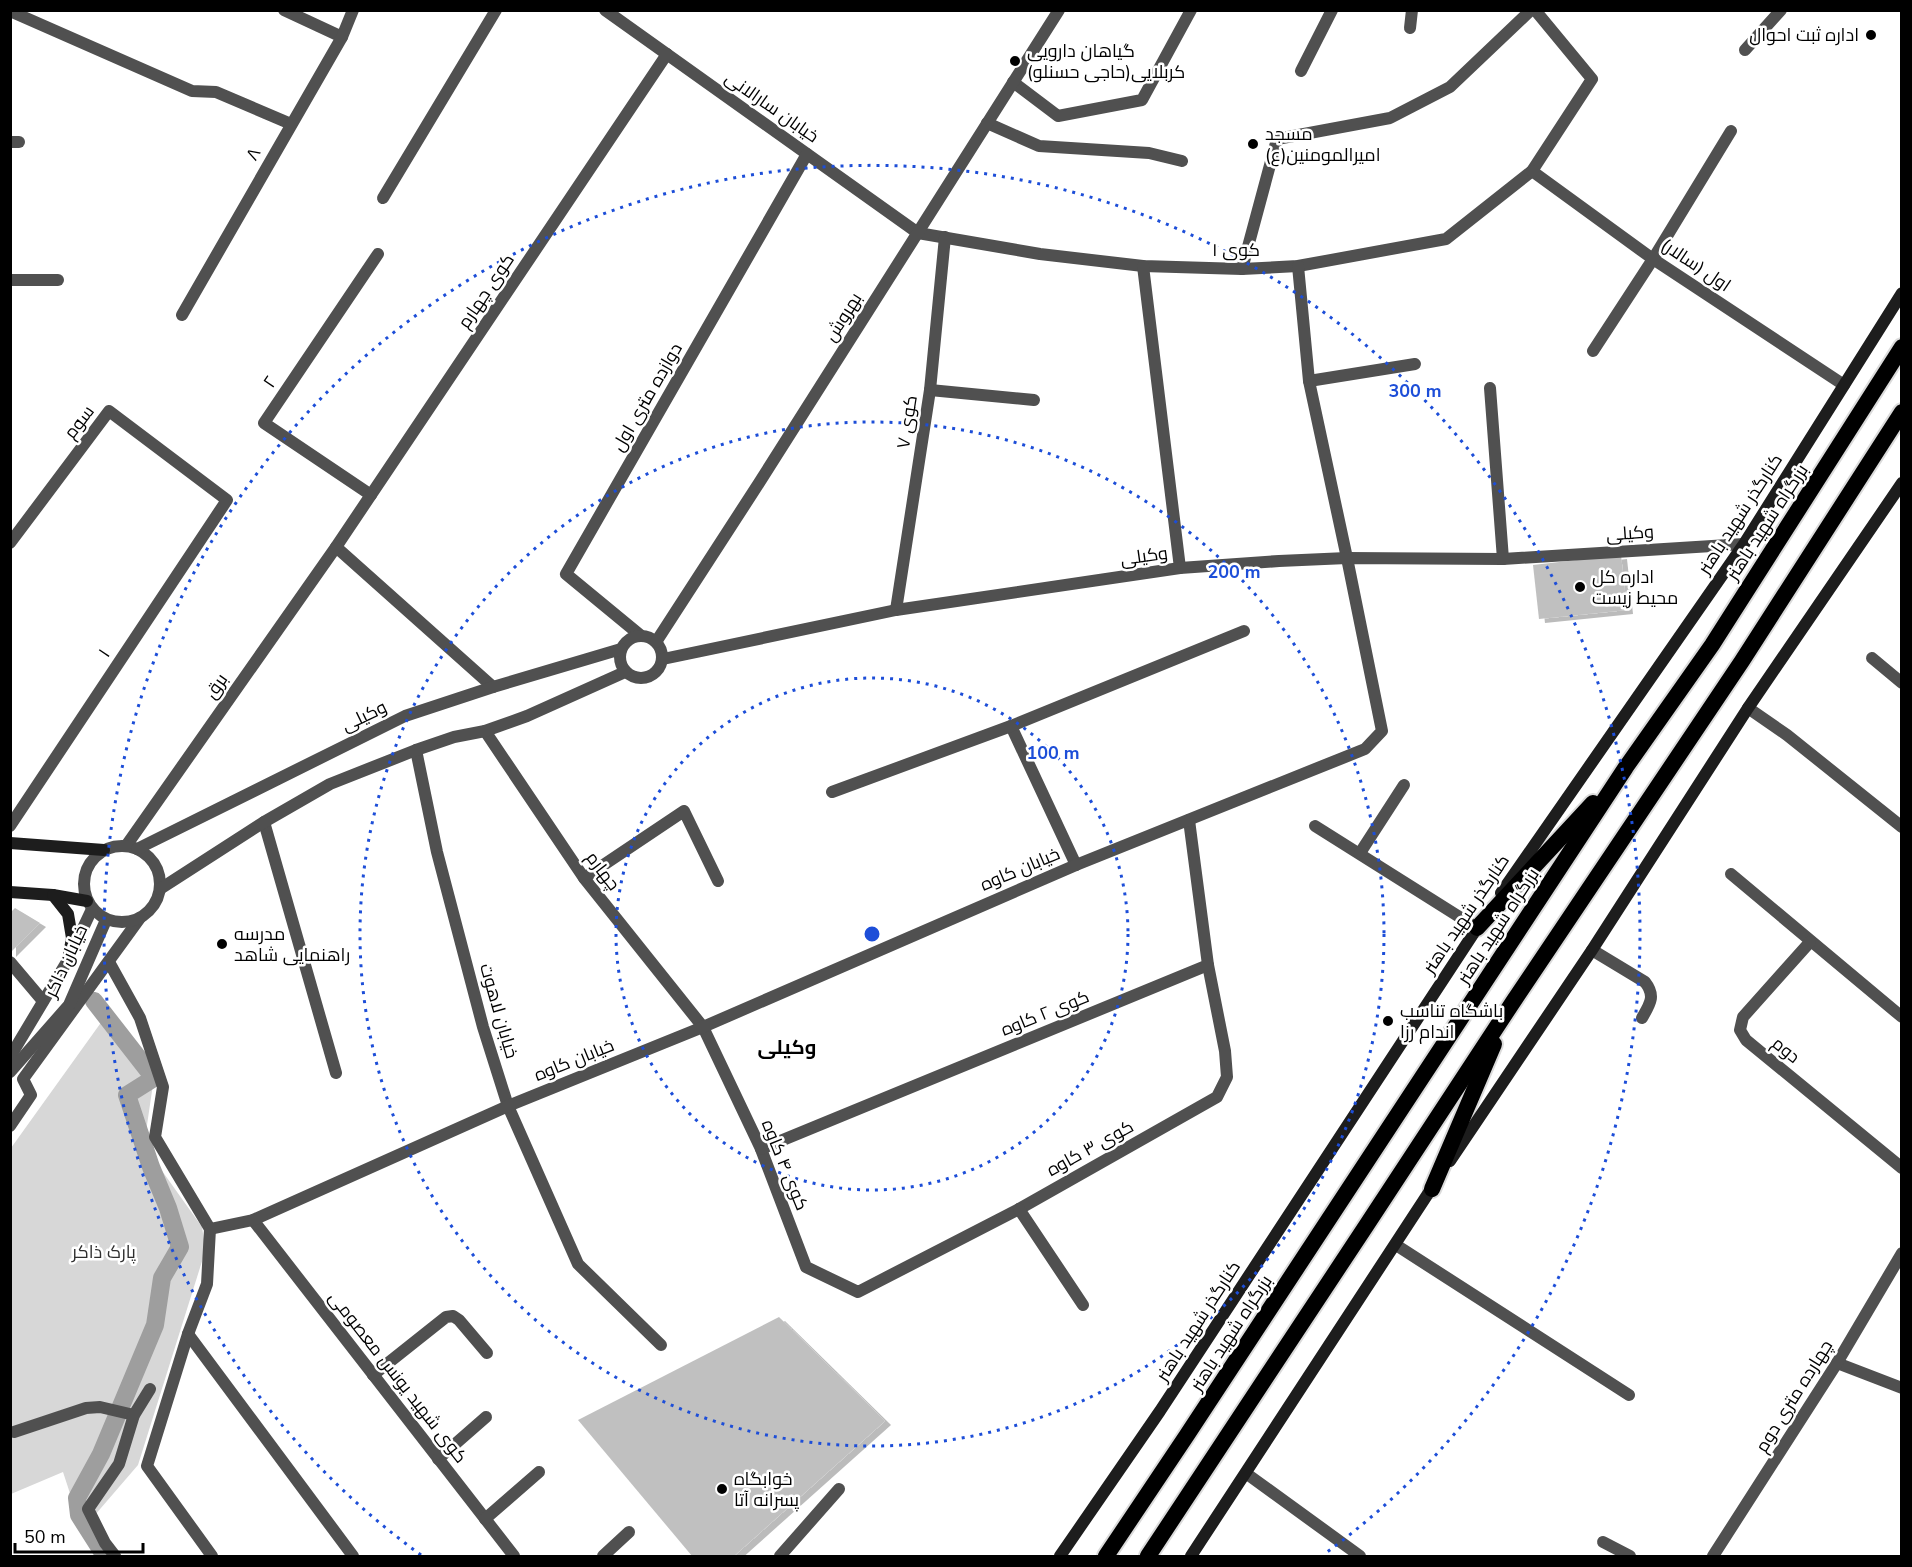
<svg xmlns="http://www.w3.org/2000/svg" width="1912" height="1567" font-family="'Nunito Sans',Cairo,sans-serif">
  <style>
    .green { fill: #d7d7d7 }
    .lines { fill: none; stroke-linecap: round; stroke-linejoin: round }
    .canal { stroke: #9e9e9e; stroke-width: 18 }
    .building { fill: #c0c0c0; filter: url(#shadow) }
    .trunk-casing { stroke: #dbdbdb; stroke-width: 20 }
    .minor { stroke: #505050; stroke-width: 12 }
    .tertiary { stroke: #505050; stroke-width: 12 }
    .secondary { stroke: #1d1d1d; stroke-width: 12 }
    .trunk { stroke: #000; stroke-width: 16 }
    .ring { fill: none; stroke: #1d4ed8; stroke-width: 3; stroke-dasharray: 3 6 }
    .poi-dot { fill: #000; stroke: #fff; stroke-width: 2 }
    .labels { text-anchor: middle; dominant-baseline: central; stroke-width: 5; stroke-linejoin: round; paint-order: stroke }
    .poi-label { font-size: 18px; fill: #000; stroke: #fff; text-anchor: start }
    .street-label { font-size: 18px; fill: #000; stroke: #fff }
    .park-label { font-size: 18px; fill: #2e2e2e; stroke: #fff }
    .neighbourhood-label { font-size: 20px; font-weight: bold; fill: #000; stroke: #fff }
    .centre { fill: #1d4ed8; stroke: #fff; stroke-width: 3 }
    .ring-label { font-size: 18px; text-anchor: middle; font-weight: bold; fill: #1d4ed8; stroke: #fff; stroke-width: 5; stroke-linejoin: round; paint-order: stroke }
  </style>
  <defs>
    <filter id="shadow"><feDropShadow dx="6" dy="4" stdDeviation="0" flood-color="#0004"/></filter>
  </defs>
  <rect width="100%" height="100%" fill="#fff"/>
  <polygon class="green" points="110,1010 137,1043 153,1084 146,1132 150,1154 202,1227 204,1240 204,1255 138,1465 82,1530 63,1472 11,1494 11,1148"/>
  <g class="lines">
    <polyline class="canal" points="94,1001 154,1078 127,1095 151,1167 168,1208 180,1247 162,1278 155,1325 101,1454 77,1498 79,1515 105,1556"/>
  </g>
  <g class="building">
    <polygon points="1621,555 1627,610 1539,619 1533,565"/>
    <polygon points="15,908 40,923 10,953 10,913"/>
    <polygon points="779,1317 885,1421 734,1556 692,1556 578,1420"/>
  </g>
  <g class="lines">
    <defs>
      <g id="trunk">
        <polyline points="1477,928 1593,803"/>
        <polyline points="1432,1189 1494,1044"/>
        <polyline points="1106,1556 1187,1435 1626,767 1712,645 1902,347"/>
        <polyline points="1148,1556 1368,1223 1513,1002 1742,661 1902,412"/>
      </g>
    </defs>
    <use href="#trunk" class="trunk-casing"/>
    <g class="minor">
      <polyline points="284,10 342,37"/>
      <polyline points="605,10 918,233 1040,254 1143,266 1242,269 1298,266 1446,239 1532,171 1592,79 1535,10"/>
      <polyline points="10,11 192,91 216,92 291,124"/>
      <polyline points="1410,28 1412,10"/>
      <polyline points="1745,50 1781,10"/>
      <polyline points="1301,71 1332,10"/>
      <polyline points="1013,82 1058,116 1142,100 1191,10"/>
      <polyline points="987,123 1039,146 1149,153 1182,161"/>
      <polyline points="10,142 19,142"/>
      <polyline points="1532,171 1653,259 1844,385"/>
      <polyline points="383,198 496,10"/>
      <polyline points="1143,266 1180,568"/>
      <polyline points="1242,269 1277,139 1390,118 1450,87 1531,10"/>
      <polyline points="10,280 58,280"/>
      <polyline points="182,315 342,37 353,10"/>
      <polyline points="1593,351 1653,259 1731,131"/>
      <polyline points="1309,381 1415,364"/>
      <polyline points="1490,388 1503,559"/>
      <polyline points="930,390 1034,400"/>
      <polyline points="371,495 264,423 378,254"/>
      <polyline points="10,543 109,411 227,500 10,826"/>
      <polyline points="336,547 493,687"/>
      <polyline points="896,610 930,390 945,237"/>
      <polyline points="640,635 566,574 807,154"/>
      <polyline points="1872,658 1902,683"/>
      <polyline points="1748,708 1787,735 1902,827"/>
      <polyline points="1011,726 1076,865"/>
      <polyline points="485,731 584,878 703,1027 761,1149 806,1267 858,1292 1019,1209 1217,1097 1227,1077 1225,1051 1208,965"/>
      <polyline points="416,750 437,852 483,1027 508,1106 578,1264 661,1345"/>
      <polyline points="832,792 1011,726 1244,631"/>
      <polyline points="264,822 336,1073"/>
      <polyline points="1315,826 1477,928"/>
      <polyline points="126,846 336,547 667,54"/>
      <polyline points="1360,853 1404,785"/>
      <polyline points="1731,874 1902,1017"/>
      <polyline points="584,878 684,811 718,881"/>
      <polyline points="1810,942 1743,1017 1740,1030 1746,1040 1902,1168"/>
      <path d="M1592,950L1645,982C1656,996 1650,1004 1642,1018"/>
      <polyline points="10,962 43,1001"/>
      <polyline points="109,962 140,1018 163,1087 155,1137 210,1229 207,1284 188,1334 147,1466 212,1556"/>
      <polyline points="10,1126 31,1095 23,1079 140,918"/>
      <polyline points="761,1149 1208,965 1189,820"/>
      <polyline points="1019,1209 1083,1305"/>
      <polyline points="253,1220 514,1556"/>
      <polyline points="210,1229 253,1220 508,1106 703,1027 1076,865 1365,749 1382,731 1347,558 1309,381 1298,266"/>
      <polyline points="1396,1245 1629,1395"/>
      <polyline points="188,1334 353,1556"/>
      <polyline points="1837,1363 1902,1388"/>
      <polyline points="373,1375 446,1317 453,1316 459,1320 487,1353"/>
      <polyline points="14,1432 86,1408 100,1407 134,1415"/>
      <polyline points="438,1459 486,1417"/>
      <polyline points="1247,1474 1360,1556"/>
      <polyline points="485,1519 539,1472"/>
      <polyline points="1603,1542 1630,1556"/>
      <polyline points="115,1556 105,1543 88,1509 119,1464 134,1415 150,1389"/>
      <polyline points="603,1556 629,1532"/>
      <polyline points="780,1556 839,1489"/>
      <polyline points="1713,1556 1837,1363 1902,1253"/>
    </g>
    <g class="tertiary">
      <circle cx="641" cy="657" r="21"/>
      <polyline points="656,642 759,483 1059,10"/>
      <polyline points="663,659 896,610 1180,568 1279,561 1347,558 1503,559 1744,544"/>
      <circle cx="122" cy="884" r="38"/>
      <polyline points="137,849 405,716 493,687 621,649"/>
      <polyline points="160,889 264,822 330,784 416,750 454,737 485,731 527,716 625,672"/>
      <polyline points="10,1057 68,960 92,909"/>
      <polyline points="10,1072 69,1005 106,920"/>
    </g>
    <g class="secondary">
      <polyline points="10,843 104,850"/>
      <polyline points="10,892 53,895 87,901"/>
      <polyline points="1501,893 1744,544 1902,293"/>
      <polyline points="53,895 68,914 72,938 68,960"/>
      <polyline points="1450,1161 1592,950 1748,708 1902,483"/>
      <polyline points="1060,1556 1160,1411 1481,922"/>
      <polyline points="1191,1556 1435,1183"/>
    </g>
    <use href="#trunk" class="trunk"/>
  </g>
  <g class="ring">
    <circle cx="872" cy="934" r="256"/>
    <circle cx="872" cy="934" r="512"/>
    <path d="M421 1555A768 768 0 1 1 1323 1555"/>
  </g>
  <g class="poi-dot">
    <circle cx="1871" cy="35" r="6"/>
    <circle cx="1015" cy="61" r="6"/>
    <circle cx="1253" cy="144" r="6"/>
    <circle cx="1580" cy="587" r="6"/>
    <circle cx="222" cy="944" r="6"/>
    <circle cx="1388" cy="1021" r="6"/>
    <circle cx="722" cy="1489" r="6"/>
  </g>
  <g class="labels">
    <g class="poi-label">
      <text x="1859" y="35" text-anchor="end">اداره ثبت احوال</text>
      <text x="1027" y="51">گیاهان دارویی<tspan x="1027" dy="21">کربلایی(حاجی حسنلو)</tspan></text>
      <text x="1265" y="134">مسجد<tspan x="1265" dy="21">امیرالمومنین(ع)</tspan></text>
      <text x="1592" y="577">اداره کل<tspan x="1592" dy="21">محیط زیست</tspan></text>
      <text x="234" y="934">مدرسه<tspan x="234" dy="21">راهنمایی شاهد</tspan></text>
      <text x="1400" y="1011">باشگاه تناسب<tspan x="1400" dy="21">اندام رزا</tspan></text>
      <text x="734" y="1479">خوابگاه<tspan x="734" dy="21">پسرانه آتا</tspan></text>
    </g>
    <g class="street-label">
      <text transform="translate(772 107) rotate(35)">خیابان سارالانی</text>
      <text transform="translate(253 154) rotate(-60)">۸</text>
      <text x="1236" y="250">کوی ۱</text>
      <text transform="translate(1696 265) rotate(34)">اول (سالار)</text>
      <text transform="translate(486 291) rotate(-56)">کوی چهارم</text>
      <text transform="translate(843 317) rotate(-58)">بهروش</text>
      <text transform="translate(270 382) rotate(-56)">۲</text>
      <text transform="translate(647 397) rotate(-60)">دوازده متری اول</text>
      <text transform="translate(79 422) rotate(-52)">سوم</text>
      <text transform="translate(907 422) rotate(-81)">کوی ۷</text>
      <text transform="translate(1740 514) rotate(-57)">کنارگذر شهید باهنر</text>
      <text transform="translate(1767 522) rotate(-57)">بزرگراه شهید باهنر</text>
      <text transform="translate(1630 533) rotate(-4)">وکیلی</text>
      <text transform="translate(1144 556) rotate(-8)">وکیلی</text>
      <text transform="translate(104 653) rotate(-56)">۱</text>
      <text transform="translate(216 686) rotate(-55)">برق</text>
      <text transform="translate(364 716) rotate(-26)">وکیلی</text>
      <text transform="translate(1020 869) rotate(-23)">خیابان کاوه</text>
      <text transform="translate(603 871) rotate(53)">چهارم</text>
      <text transform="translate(1466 914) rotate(-56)">کنارگذر شهید باهنر</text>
      <text transform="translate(1498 926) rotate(-57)">بزرگراه شهید باهنر</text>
      <text transform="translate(66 961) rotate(-65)">خیابان ذاکر</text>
      <text transform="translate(499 1011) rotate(74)">خیابان لاهوت</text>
      <text transform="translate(1045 1013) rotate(-22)">کوی ۲ کاوه</text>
      <text transform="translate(1786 1050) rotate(39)">دوم</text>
      <text transform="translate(574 1060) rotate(-22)">خیابان کاوه</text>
      <text transform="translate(1090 1148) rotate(-29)">کوی ۳ کاوه</text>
      <text transform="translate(785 1165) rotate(68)">کوی ۴ کاوه</text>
      <text transform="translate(1198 1321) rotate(-57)">کنارگذر شهید باهنر</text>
      <text transform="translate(1231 1333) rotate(-57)">بزرگراه شهید باهنر</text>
      <text transform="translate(398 1377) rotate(52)">کوی شهید یونس معصومی</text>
      <text transform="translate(1794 1396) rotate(-58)">چهارده متری دوم</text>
    </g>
    <g class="park-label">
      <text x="104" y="1252">پارک ذاکر</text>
    </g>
    <g class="neighbourhood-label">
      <text x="787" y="1047">وکیلی</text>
    </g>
  </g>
  <circle cx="872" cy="934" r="9" class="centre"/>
  <g class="ring-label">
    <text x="1415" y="397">300 m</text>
    <text x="1234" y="578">200 m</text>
    <text x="1053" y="759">100 m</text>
  </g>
  <rect width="1912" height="1567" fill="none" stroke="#000000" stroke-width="24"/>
  <path d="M15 1543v9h128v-9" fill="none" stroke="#000000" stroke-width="3"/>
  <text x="24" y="1543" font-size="18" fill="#000000" stroke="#ffffff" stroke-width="4.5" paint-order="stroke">50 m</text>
</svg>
